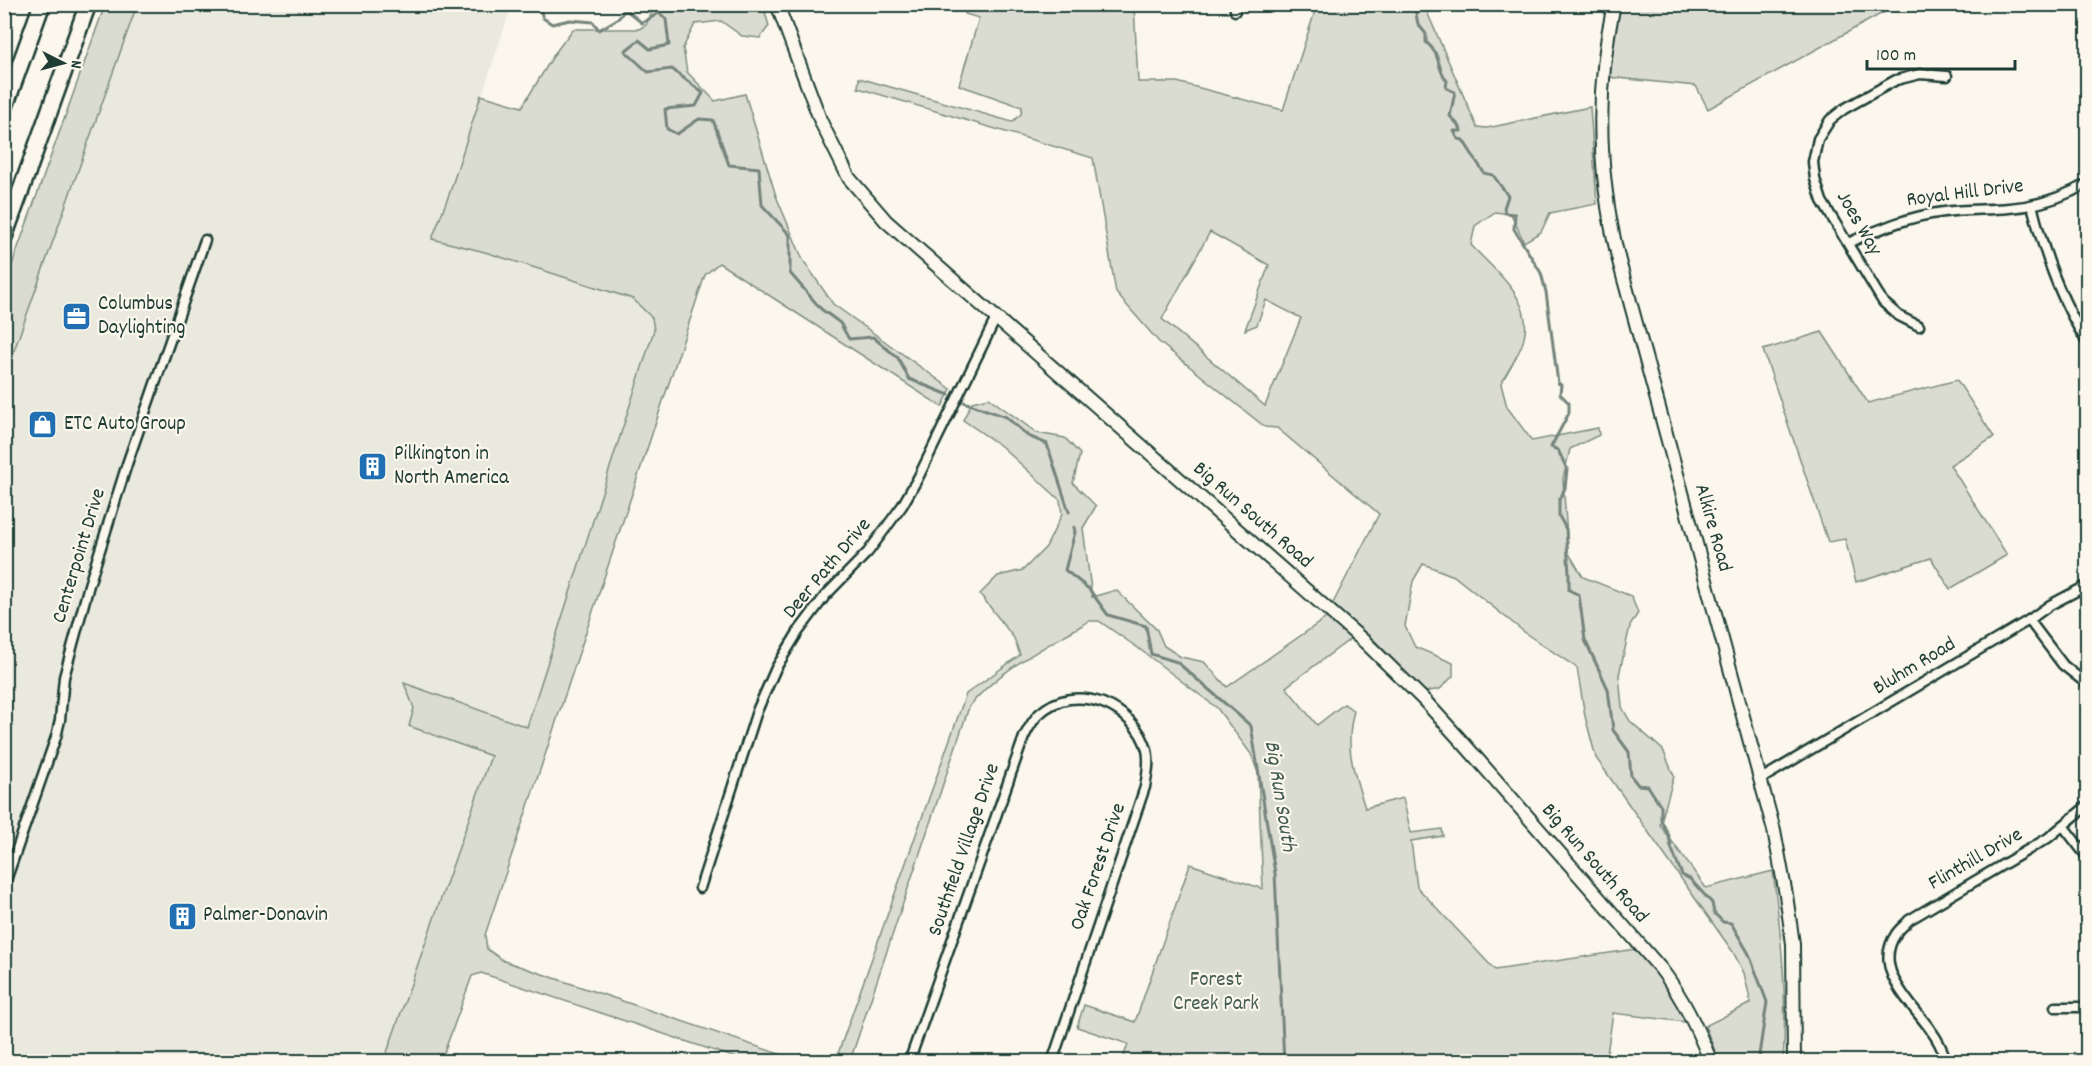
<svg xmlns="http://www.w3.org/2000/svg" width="2092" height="1066" font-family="Dekko,sans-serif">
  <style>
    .built { fill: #eae9de }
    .green { fill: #dbdcd1; stroke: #7d8c82; stroke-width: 1.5; fill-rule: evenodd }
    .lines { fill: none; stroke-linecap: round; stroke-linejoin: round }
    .stream { stroke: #74847b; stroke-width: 3 }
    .street-casing { stroke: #1f3d34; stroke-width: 13 }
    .secondary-casing { stroke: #1f3d34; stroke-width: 16 }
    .highway-casing { stroke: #1f3d34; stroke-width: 20 }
    .street { stroke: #fbf7ec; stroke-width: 8 }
    .secondary { stroke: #fbf7ec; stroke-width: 12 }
    .highway { stroke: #fbf7ec; stroke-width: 15 }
    .labels { text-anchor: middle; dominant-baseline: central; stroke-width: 4.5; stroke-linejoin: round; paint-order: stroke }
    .street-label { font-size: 21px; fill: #1f3d34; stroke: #fbf7ec }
    .poi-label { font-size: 21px; fill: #1f3d34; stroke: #fbf7ec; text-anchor: start }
    .park-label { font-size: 21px; fill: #455d53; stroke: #fbf7ec }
    .water-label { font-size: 22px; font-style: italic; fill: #425b52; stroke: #fbf7ec }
  </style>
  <rect width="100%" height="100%" fill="#fbf7ec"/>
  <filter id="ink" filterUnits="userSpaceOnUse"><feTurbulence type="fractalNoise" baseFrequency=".0167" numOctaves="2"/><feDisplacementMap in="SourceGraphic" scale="12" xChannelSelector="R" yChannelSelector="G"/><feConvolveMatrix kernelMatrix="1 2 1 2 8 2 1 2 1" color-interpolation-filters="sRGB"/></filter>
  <g filter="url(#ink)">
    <polygon class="built" points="137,5 512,5 450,192 432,239 485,252 633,299 652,318 654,330 527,727 405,684 414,708 410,726 491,756 384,1061 5,1062 5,376"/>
    <g class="green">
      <polygon points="105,5 137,5 5,376 5,284"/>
      <polygon points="655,5 763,5 769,26 760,38 742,36 721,21 695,24 683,48 687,72 715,101 745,94 776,196 803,260 833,304 951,389 942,407 719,263 705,275 485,935 487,949 504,961 800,1061 745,1061 481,973 472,976 441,1061 384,1061 491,756 409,726 414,708 404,683 527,727 654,330 652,318 633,299 485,252 432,239 450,192 481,95 522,107 555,53 573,29 639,29 646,25"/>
      <path d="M1424,5L1477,127L1487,128L1590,107L1597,204L1550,213L1541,232L1524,242L1511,214L1495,212L1475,226L1471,245C1494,270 1534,299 1524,338C1522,350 1507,372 1501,384L1507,407L1532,441L1598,428L1599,435L1570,449L1563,479L1568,552L1583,577L1631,596L1638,613L1630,626L1619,675L1622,707L1630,721L1663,750L1674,776L1660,825L1706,888L1773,871C1781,935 1788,998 1783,1061H1719L1705,1026L1751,1003L1744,973L1733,952L1596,758L1585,716L1577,668L1528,635L1454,576L1423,564L1413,581L1405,626L1415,647L1453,663V676L1440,689L1425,692L1374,640L1332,605L1379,514L1277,428L1265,427L1159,342L1116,293L1093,158L858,88L859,78L1012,122L1021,114L1022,107L959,85L979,18L965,14L968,5H1134L1138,82H1177L1283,110L1317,5ZM1210,232L1269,265L1245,330L1257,325L1266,300L1301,318L1265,406L1162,319Z"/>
      <polygon points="1619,5 1897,5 1708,109 1696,86 1608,77"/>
      <polygon points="1822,332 1868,403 1957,380 1994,437 1950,465 2007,555 1950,589 1931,558 1856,582 1845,539 1828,542 1763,350"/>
      <path d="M989,398L1037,433L1065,438L1080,454L1073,483L1096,506L1083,528L1092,597L1116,590L1157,630L1164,646L1181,657L1204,662L1227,687L1329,616L1353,637L1286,687L1317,725L1344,704L1354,711C1344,748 1354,773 1365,808L1403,798L1411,833L1442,829L1443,836L1411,841L1417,887L1495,970L1636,949L1665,982L1686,1022L1613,1013L1606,1061H1122L1128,1044L1077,1027L1084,1005L1135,1022L1190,864L1263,889L1258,773L1251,754L1217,708L1138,648L1099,621H1089C1050,645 997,670 969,707L850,1061L835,1062L966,694L1020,655L1014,638L980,594L998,576L1023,570L1046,547L1062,514L1060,500L1001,446L963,420L972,402Z"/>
    </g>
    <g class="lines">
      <g class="stream">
        <polyline points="538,4 543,18 552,24 570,20 593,22 599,30 619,18 625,9 642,23 659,13 666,19 669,45 650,49 639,40 625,51 648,72 672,69 703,93 696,106 665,109 667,129 677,134 699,119 713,120 729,165 759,168 762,205 790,235 790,273 821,309 840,323 849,339 873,337 898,358 909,379 949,395"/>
        <path d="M1414,4L1418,24L1426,34V42C1442,55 1436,68 1447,81L1446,88L1455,92L1450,116L1460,127L1461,131H1454L1458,139L1463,140L1484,173L1493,175L1508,196L1504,208L1505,213L1515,214L1514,229L1541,273L1546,292L1558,383L1561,385L1560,394L1569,403V413L1551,447L1558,450L1567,469L1565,488L1559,500V516L1566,529L1569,573V590L1579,595L1585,640L1608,689L1613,730L1629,752L1631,776L1638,785L1648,786L1661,806V820L1669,836L1671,847L1682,875L1690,879L1712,903L1714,913L1723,922L1731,923L1749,954L1767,1002L1759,1055L1763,1062"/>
        <polyline points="964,402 1006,417 1028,436 1047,444 1069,512"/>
        <polyline points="1074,527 1075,532 1065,570 1089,589 1108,615 1146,626 1151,654 1177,662 1251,726 1275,873 1284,1062"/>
      </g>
      <defs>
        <g id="street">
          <polyline points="1235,4 1235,11"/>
          <polyline points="2084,4 2088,7"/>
          <path d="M2032,205C2044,254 2061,301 2088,344"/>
          <path d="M1848,243C1880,229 1909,216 1944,212C1965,209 1987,210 2009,208C2036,206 2064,197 2088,183"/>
          <polyline points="1919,326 1899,316 1883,302 1822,201 1815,179 1813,162 1818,139 1830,120 1844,109 1896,80 1920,74 1947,76"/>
          <polyline points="2029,620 2063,665 2088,685"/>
          <polyline points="1761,779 2029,620 2050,605 2088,585"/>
          <polyline points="2064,827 2088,858"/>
          <polyline points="4,886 56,737 60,720 64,677 89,585 127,464 205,240"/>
          <polyline points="700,888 757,711 776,668 798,632 825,596 868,552 902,506 918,478 996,318"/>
          <polyline points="2055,1007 2088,1007"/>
          <path d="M909,1062L1024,737C1028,729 1032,721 1039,714C1075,680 1135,706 1147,750C1150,762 1147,775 1145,787L1052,1062"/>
          <path d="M1947,1062C1943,1051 1939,1041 1932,1032C1914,1005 1871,970 1896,934C1899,929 1905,925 1909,920L2048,838L2088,805"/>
        </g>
        <g id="secondary">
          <path d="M777,4L821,122L849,178L886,221L1366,643L1424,700L1465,745L1661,969C1683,998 1697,1028 1711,1062"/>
          <path d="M1614,4C1595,90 1598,177 1619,261L1774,830L1786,895L1793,944L1794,1062"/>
        </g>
        <g id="highway">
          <polyline points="4,109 42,4"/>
          <polyline points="4,237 88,4"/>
        </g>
      </defs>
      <use href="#street" class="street-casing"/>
      <use href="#secondary" class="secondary-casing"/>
      <use href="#highway" class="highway-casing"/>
      <use href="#street" class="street"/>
      <use href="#secondary" class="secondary"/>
      <use href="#highway" class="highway"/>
    </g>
  </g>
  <defs>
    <symbol id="office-square" viewBox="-11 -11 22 22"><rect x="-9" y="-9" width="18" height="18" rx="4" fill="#1f6fb2" stroke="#fbf7ec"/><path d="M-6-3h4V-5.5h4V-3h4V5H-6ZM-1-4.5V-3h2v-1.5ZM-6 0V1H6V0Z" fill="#fff"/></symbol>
    <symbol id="shop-square" viewBox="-11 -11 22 22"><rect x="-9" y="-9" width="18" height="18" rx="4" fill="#1f6fb2" stroke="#fbf7ec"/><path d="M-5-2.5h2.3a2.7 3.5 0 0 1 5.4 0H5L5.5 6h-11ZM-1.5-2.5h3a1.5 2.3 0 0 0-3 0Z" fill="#fff"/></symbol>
    <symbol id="building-square" viewBox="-11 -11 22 22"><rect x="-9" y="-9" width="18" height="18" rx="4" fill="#1f6fb2" stroke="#fbf7ec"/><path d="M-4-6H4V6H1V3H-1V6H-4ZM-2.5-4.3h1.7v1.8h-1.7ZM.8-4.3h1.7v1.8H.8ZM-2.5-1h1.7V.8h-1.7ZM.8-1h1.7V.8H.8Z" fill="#fff"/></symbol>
  </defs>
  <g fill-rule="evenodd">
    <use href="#office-square" x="60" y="300" width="33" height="33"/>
    <use href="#shop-square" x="26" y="408" width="33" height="33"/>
    <use href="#building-square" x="356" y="450" width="33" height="33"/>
    <use href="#building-square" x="166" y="900" width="33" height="33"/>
  </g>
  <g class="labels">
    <g class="street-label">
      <text transform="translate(1965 194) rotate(-7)">Royal Hill Drive</text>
      <text transform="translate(1858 224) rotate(60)">Joes Way</text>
      <text transform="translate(1252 516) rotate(41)">Big Run South Road</text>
      <text transform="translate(1712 528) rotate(74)">Alkire Road</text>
      <text transform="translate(80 556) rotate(-73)">Centerpoint Drive</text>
      <text transform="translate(828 569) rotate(-50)">Deer Path Drive</text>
      <text transform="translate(1915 667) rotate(-31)">Bluhm Road</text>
      <text transform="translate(965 850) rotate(-71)">Southfield Village Drive</text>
      <text transform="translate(1976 860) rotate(-30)">Flinthill Drive</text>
      <text transform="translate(1594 864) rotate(49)">Big Run South Road</text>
      <text transform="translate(1099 867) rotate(-71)">Oak Forest Drive</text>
    </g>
    <g class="poi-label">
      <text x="98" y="305">Columbus<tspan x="98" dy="24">Daylighting</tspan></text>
      <text x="64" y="425">ETC Auto Group</text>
      <text x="394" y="455">Pilkington in<tspan x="394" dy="24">North America</tspan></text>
      <text x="203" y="916">Palmer-Donavin</text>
    </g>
    <g class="park-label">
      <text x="1216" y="981">Forest<tspan x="1216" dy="24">Creek Park</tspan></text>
    </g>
    <g class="water-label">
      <text transform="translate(1279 796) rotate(81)">Big Run South</text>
    </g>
  </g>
  <rect width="2092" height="1066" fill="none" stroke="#fbf7ec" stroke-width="24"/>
  <rect x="12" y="12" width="2068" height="1042" fill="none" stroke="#1f3d34" stroke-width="2" filter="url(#ink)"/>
  <g transform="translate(63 63) rotate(96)" stroke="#fbf7ec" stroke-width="4.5" paint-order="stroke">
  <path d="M0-4.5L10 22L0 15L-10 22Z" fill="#1f3d34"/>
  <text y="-9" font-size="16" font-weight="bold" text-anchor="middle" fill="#1f3d34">N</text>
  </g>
  <path d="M1867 60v9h148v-9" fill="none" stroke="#1f3d34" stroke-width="3"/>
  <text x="1876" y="60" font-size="18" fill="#1f3d34" stroke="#fbf7ec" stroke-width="4.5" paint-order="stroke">100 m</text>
</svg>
